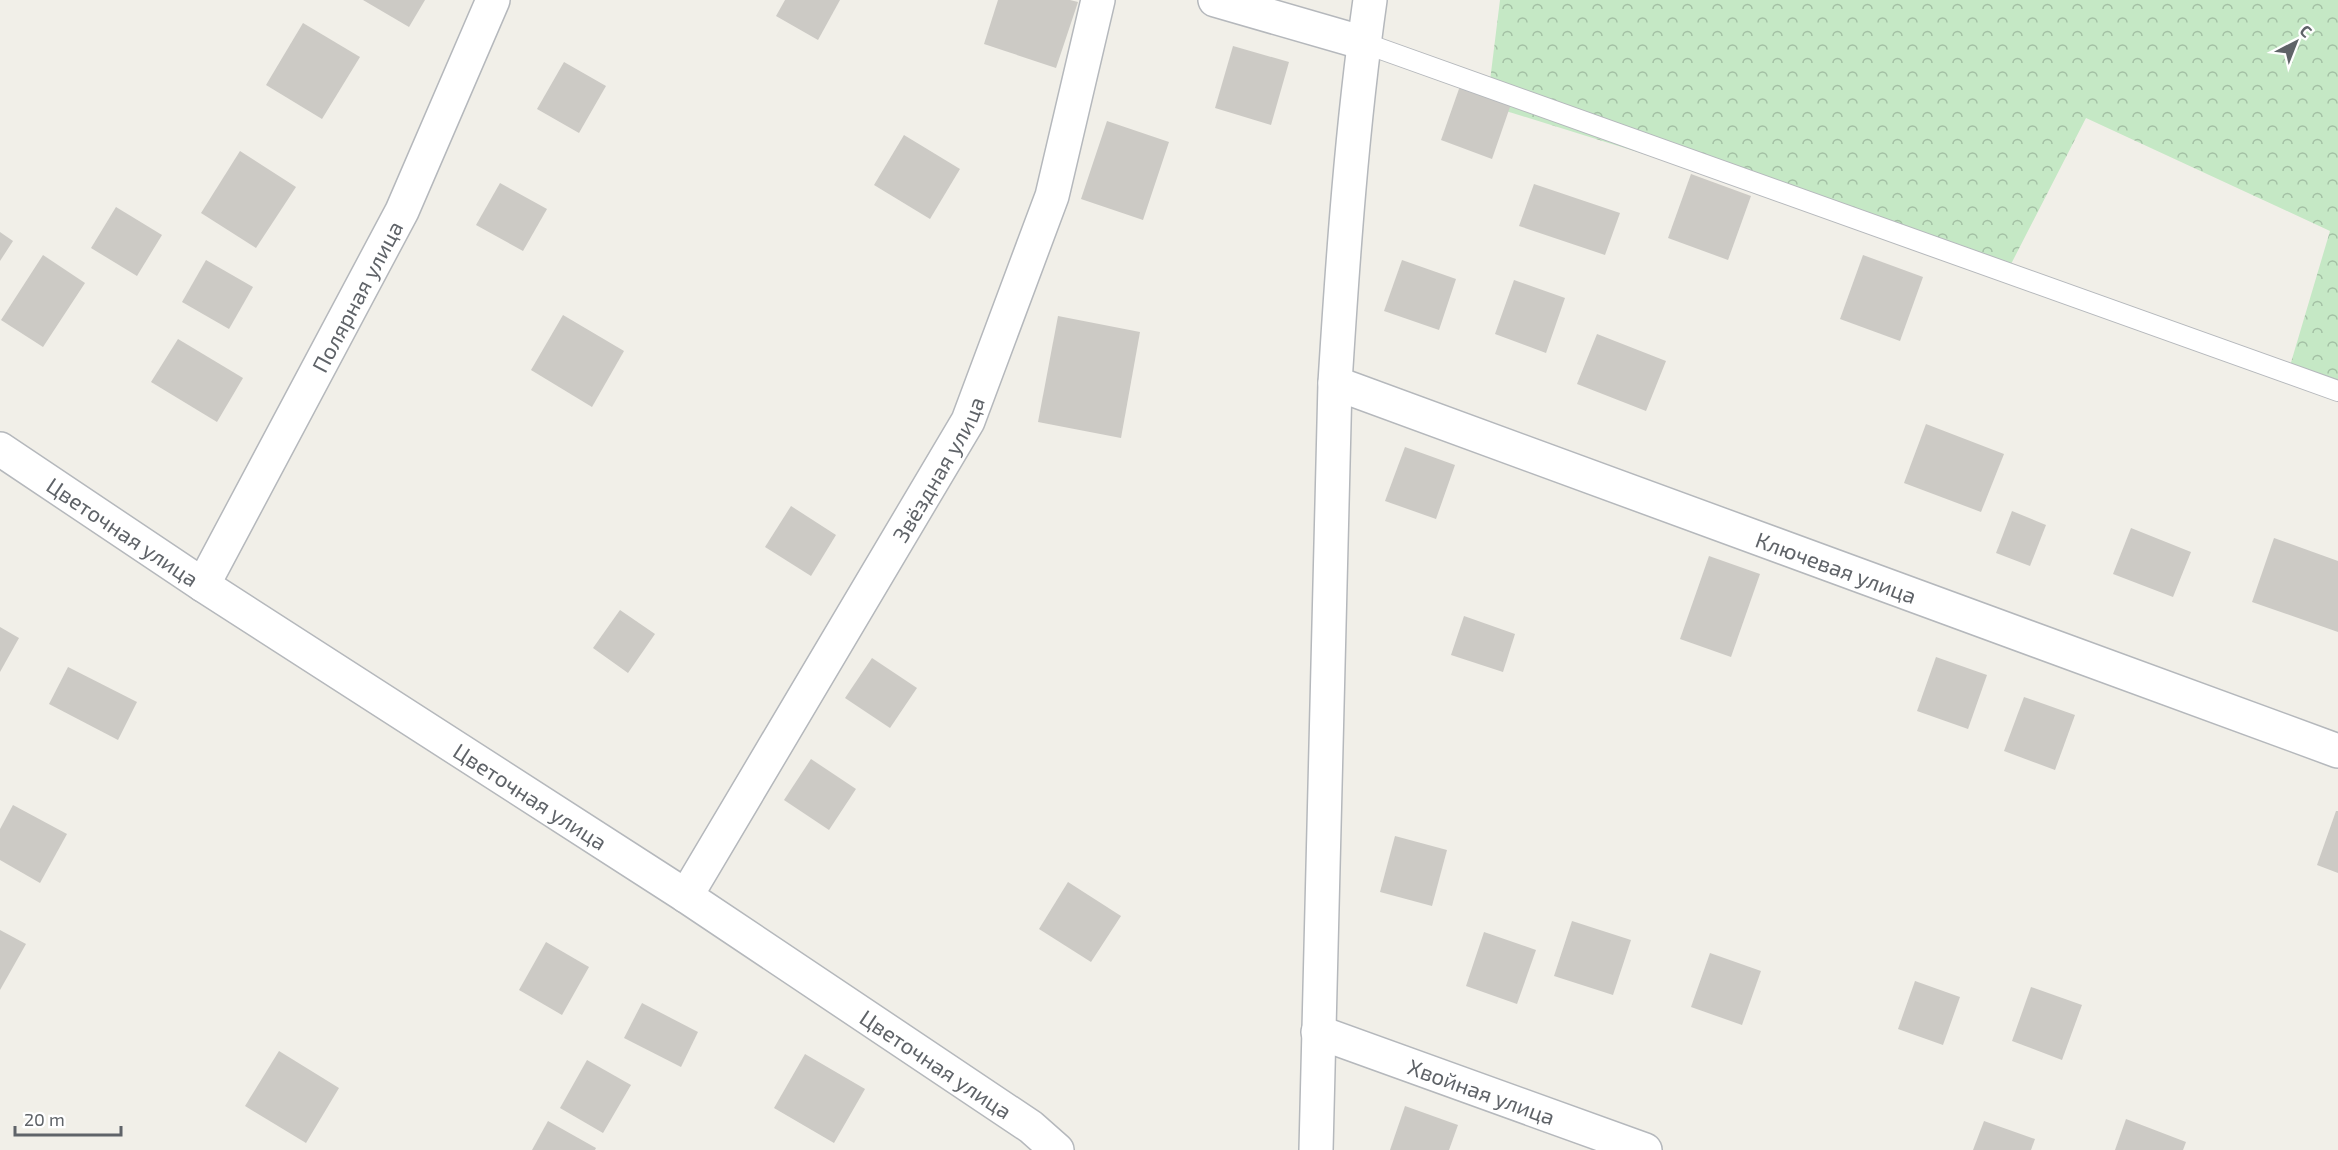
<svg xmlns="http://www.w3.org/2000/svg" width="2338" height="1150" font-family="'Exo 2',sans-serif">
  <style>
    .forest { fill: url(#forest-crowns) }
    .building { fill: #cccac5 }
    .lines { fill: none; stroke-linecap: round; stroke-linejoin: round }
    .lane-casing { stroke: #b5b8bc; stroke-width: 22 }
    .street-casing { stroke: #b5b8bc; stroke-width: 36 }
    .lane { stroke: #fff; stroke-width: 20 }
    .street { stroke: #fff; stroke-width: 33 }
    .labels { text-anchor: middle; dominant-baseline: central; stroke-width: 6; stroke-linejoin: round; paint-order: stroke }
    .street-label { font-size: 22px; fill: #5f6368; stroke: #fff }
  </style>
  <defs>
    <pattern id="forest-crowns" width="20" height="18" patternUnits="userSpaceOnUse" patternTransform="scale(1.5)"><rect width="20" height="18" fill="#c5e8c5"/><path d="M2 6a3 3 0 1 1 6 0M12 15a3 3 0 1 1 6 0" fill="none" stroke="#a3c0a4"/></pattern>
  </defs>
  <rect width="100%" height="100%" fill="#f1efe8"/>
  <polygon class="forest" points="1500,0 2338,0 2338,394 2287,376 2330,231 2086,118 2009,268 1487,105"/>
  <g class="building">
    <polygon points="363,0 425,0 409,27"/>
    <polygon points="785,0 840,0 818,40 776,16"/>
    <polygon points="998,0 1070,0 1078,2 1056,68 984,44"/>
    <polygon points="303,23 360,57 322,119 266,85"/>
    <polygon points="1233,46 1289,62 1271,125 1215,108"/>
    <polygon points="564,62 606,86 579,133 537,109"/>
    <polygon points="1460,86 1511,104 1492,159 1441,140"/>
    <polygon points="1107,121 1169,142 1143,220 1081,199"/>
    <polygon points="904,135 960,169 930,219 874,185"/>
    <polygon points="240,151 296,187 256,248 201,213"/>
    <polygon points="1691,174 1751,196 1728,260 1668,238"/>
    <polygon points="500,183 547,209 523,251 476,225"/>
    <polygon points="1534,184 1620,213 1605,255 1519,226"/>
    <polygon points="116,207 162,235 137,276 91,248"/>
    <polygon points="0,232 13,241 0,261"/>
    <polygon points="43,255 85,283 43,347 1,320"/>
    <polygon points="1863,255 1923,277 1900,341 1840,319"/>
    <polygon points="206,260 253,287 229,329 182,302"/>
    <polygon points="1402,260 1456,279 1439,330 1384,311"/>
    <polygon points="1514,280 1565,298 1546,353 1495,334"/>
    <polygon points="563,315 624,351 592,407 531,370"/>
    <polygon points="1058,316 1140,332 1121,438 1038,422"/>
    <polygon points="1597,334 1666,361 1646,411 1577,384"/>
    <polygon points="178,339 243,378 217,422 151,382"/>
    <polygon points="1926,424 2004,454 1981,512 1904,483"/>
    <polygon points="1405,447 1455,465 1436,519 1385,501"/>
    <polygon points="791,506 836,535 811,576 765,547"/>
    <polygon points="2012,511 2046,525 2030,566 1996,553"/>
    <polygon points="2131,528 2191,552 2173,597 2113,574"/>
    <polygon points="2274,538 2338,561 2338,632 2252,602"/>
    <polygon points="1709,556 1760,574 1731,657 1680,639"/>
    <polygon points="620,610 655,634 628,673 593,648"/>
    <polygon points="1464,616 1515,634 1503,672 1451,655"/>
    <polygon points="0,627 19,638 0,672"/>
    <polygon points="1936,657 1987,675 1968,729 1917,711"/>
    <polygon points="872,658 917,688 890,728 845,698"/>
    <polygon points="68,667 137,702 118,740 49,704"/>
    <polygon points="2024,697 2075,715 2055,770 2004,751"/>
    <polygon points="811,759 856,789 829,830 784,800"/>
    <polygon points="13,805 67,834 40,883 0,860 0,829"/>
    <polygon points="2336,811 2338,811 2338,873 2317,865"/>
    <polygon points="1395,836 1447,850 1432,906 1380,892"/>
    <polygon points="1068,882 1121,916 1091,962 1039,929"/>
    <polygon points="1572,921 1631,940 1613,995 1554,976"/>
    <polygon points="0,930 26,944 0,990"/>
    <polygon points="1484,932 1536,950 1517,1004 1466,986"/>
    <polygon points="546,942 589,967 562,1015 519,990"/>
    <polygon points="1710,953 1761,971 1742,1025 1691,1007"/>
    <polygon points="1915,981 1960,997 1943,1045 1898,1029"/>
    <polygon points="2031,987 2082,1005 2062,1060 2012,1041"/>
    <polygon points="642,1003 698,1032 681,1067 624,1038"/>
    <polygon points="279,1051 339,1088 306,1143 245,1106"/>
    <polygon points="805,1054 865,1089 834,1143 774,1108"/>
    <polygon points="587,1060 631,1085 603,1133 560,1108"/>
    <polygon points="1405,1106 1458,1125 1449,1150 1390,1150"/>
    <polygon points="2126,1119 2186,1142 2183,1150 2115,1150"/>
    <polygon points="548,1121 596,1148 595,1150 532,1150"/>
    <polygon points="1984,1121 2035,1139 2031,1150 1973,1150"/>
  </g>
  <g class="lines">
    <defs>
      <polyline id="lane" points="1364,43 2338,391"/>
      <g id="street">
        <polyline points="1215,0 1364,43"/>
        <path id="s1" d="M1335,383L2338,751"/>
        <path id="s2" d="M0,449L203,585L686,896L1031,1127L1057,1150"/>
        <path id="s3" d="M203,585L402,211L493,0"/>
        <path id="s4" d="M686,896L968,421L1052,196L1098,0"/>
        <path id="s5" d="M1318,1032L1645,1150"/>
        <path d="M1316,1150L1335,383C1343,255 1352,127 1370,0"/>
      </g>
    </defs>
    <use href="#lane" class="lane-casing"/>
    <use href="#street" class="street-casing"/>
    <use href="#lane" class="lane"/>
    <use href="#street" class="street"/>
  </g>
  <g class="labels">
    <g class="street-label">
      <text stroke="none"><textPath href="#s3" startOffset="327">Полярная улица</textPath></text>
      <text stroke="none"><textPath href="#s4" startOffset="496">Звёздная улица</textPath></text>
      <text stroke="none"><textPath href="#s2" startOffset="148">Цветочная улица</textPath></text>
      <text stroke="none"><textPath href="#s1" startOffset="534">Ключевая улица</textPath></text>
      <text stroke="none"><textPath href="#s2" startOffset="634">Цветочная улица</textPath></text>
      <text stroke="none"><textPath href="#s2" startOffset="1120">Цветочная улица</textPath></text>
      <text stroke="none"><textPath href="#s5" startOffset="174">Хвойная улица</textPath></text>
    </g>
  </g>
  <g transform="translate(2296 42) rotate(42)" stroke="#ffffff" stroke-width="4.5" paint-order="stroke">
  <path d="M0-4.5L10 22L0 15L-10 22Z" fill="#5f6368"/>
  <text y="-9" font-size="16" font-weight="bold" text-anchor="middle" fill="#5f6368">С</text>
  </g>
  <path d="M15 1126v9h106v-9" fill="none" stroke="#5f6368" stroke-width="3"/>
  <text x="24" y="1126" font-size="18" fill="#5f6368" stroke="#ffffff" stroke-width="4.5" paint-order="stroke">20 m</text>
</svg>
